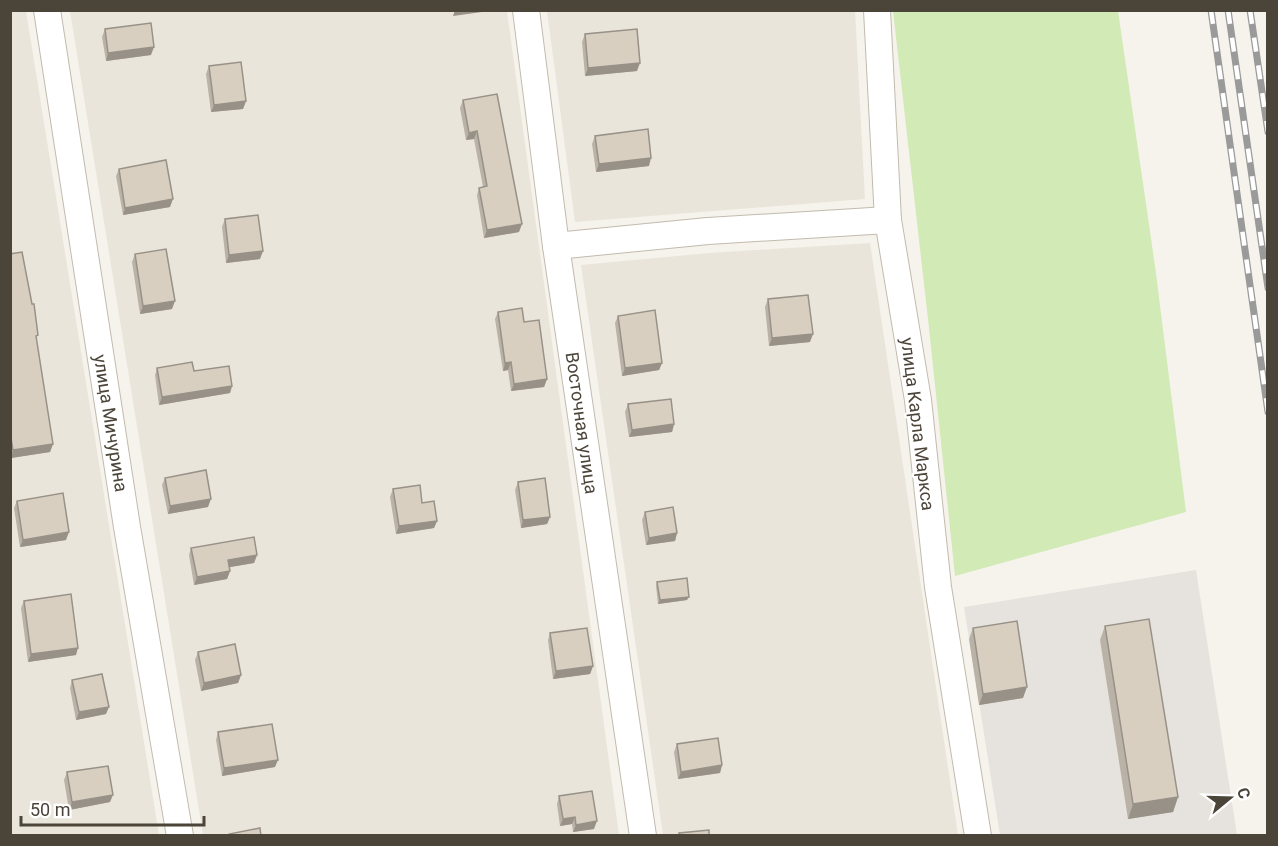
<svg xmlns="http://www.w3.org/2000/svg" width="1278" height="846" font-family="Roboto,sans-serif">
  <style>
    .residential { fill: #eae5da }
    .industrial { fill: #e6e2dd }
    .green { fill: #d2eab5 }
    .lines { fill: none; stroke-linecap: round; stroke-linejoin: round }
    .minor-casing { stroke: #c2bbae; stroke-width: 28 }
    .minor { stroke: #fff; stroke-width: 26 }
    .rail-casing { stroke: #9a9a9a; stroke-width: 7 }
    .rail { stroke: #fff; stroke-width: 4.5; stroke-dasharray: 14; stroke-linecap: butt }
    .wall { fill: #bab2a6 }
    .shaded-wall { fill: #979187 }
    .building { fill: #d8cfc1; stroke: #979187; stroke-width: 1.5 }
    .labels { text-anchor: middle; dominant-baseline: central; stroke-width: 4.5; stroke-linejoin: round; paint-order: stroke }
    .street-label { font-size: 18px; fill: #4b4439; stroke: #fff }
  </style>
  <rect width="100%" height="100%" fill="#f6f3ec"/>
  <g class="residential">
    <polygon points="10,11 26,11 159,835 11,835"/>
    <polygon points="70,11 507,11 619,835 203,835"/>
    <polygon points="547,11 855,11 865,199 575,222"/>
    <polygon points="870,243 958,835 663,835 581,265 709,253"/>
  </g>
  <polygon class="industrial" points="1196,570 1237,835 1000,835 964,607"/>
  <polygon class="green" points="893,11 1118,11 1155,266 1186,512 955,576 929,328"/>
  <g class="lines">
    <defs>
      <g id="minor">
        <polyline points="47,10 127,527 180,836"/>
        <polyline points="526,10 556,246 643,836"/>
        <polyline points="877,10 888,220 918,400 938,587 978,836"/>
        <polyline points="556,246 708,231 888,220"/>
      </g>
    </defs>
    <use href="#minor" class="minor-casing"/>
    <use href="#minor" class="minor"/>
    <defs>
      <g id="rail">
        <polyline points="1211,10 1268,412"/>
        <polyline points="1228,10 1268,288"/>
        <polyline points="1250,10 1268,132"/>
      </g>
    </defs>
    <use href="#rail" class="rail-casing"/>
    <use href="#rail" class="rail"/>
  </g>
  <g class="wall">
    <polygon points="105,29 151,55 106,61 102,37"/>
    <polygon points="585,34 637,71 585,76 582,42"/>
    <polygon points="209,66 246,101 243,109 211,112 206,74"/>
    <polygon points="463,100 519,232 484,238 477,195 479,188 483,187 474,139 466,140 460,108"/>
    <polygon points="595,136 649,166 596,172 592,144"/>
    <polygon points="119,169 170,207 123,215 116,176"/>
    <polygon points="225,219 260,259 226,263 222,227"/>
    <polygon points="10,254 36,340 53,444 50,452 11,458"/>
    <polygon points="135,254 172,309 140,314 132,262"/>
    <polygon points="768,299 810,342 769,346 765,307"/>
    <polygon points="498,312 524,322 547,379 544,387 511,391 508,370 503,371 495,319"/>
    <polygon points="618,316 662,363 659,370 622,376 615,323"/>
    <polygon points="157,368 194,371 232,386 230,393 159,405 155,375"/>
    <polygon points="628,404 674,424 672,432 629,437 625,412"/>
    <polygon points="165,478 208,507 168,514 162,485"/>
    <polygon points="518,482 550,517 547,524 521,528 515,490"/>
    <polygon points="393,489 422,503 437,521 434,528 396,534 390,497"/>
    <polygon points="17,501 66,540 20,547 14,508"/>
    <polygon points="645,512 677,533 675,541 646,545 642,520"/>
    <polygon points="191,548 257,555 254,563 229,567 230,571 227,579 194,585 189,555"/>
    <polygon points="657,582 687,600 658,604 656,586"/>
    <polygon points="24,601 76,655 28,662 21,608"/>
    <polygon points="1105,626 1178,797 1173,812 1128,819 1100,640"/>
    <polygon points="973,628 1023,698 979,705 969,639"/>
    <polygon points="550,633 593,666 590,674 553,679 548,640"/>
    <polygon points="198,652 241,675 238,683 201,691 195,660"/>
    <polygon points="72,680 106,714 76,720 70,688"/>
    <polygon points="218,732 275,767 222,776 216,740"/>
    <polygon points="677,744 722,765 720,773 678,779 674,752"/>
    <polygon points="67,772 110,802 69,810 64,780"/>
    <polygon points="559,796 594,829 573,832 572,824 560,826 557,804"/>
  </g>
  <g class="shaded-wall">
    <polygon points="455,10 482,10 482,12 453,16"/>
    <polygon points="154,47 151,55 106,61 108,53"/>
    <polygon points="640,63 637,71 585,76 588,68"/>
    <polygon points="246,101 243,109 211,112 214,105"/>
    <polygon points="477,131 474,139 466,140 469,133"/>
    <polygon points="651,158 649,166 596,172 599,164"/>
    <polygon points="173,199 170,207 123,215 125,208"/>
    <polygon points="522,224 519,232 484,238 487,230"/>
    <polygon points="263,251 260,259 226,263 229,255"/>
    <polygon points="175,301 172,309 140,314 143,306"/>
    <polygon points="813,334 810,342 769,346 772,338"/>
    <polygon points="511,362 508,370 503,371 505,363"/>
    <polygon points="662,363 659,370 622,376 625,368"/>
    <polygon points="547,379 544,387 511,391 514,384"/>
    <polygon points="232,386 230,393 159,405 162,397"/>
    <polygon points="674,424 672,432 629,437 632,430"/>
    <polygon points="53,444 50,452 11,458 13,450"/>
    <polygon points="211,499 208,507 168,514 170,506"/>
    <polygon points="550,517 547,524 521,528 523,520"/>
    <polygon points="437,521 434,528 396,534 399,526"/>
    <polygon points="69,532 66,540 20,547 23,540"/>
    <polygon points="677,533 675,541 646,545 649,538"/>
    <polygon points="257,555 254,563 225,568 228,560"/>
    <polygon points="230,571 227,579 194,585 197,577"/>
    <polygon points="689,597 687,600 658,604 660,600"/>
    <polygon points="78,648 76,655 28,662 31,654"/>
    <polygon points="593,666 590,674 553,679 556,671"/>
    <polygon points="241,675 238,683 201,691 204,683"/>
    <polygon points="1027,687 1023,698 979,705 983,694"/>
    <polygon points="109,707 106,714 76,720 79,712"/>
    <polygon points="278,760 275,767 222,776 224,768"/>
    <polygon points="722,765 720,773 678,779 681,772"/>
    <polygon points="113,795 110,802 69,810 72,802"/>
    <polygon points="1178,797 1173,812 1128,819 1133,804"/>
    <polygon points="575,817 572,824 560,826 563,819"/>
    <polygon points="597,821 594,829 573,832 576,825"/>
  </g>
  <g class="building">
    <polygon points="151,23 154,47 108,53 105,29"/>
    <polygon points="637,29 640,63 588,68 585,34"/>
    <polygon points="241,62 246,101 214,105 209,66"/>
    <polygon points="497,94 522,224 487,230 479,188 487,186 477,131 469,133 463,100"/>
    <polygon points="648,129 651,158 599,164 595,136"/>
    <polygon points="166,160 173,199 125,208 119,169"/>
    <polygon points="258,215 263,251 229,255 225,219"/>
    <polygon points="166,249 175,301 143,306 135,254"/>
    <polygon points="22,252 32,304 34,304 38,335 36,336 53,444 13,450 10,432 10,254"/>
    <polygon points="808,295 813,334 772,338 768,299"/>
    <polygon points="522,308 524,322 539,320 547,379 514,384 511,362 505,363 498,312"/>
    <polygon points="655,310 662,363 625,368 618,316"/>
    <polygon points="192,362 194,371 229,366 232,386 162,397 157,368"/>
    <polygon points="671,399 674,424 632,430 628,404"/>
    <polygon points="206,470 211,499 170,506 165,478"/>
    <polygon points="545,478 550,517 523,520 518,482"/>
    <polygon points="420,485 422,503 434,501 437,521 399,526 393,489"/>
    <polygon points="63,493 69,532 23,540 17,501"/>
    <polygon points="673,507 677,533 649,538 645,512"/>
    <polygon points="254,537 257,555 228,560 230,571 197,577 191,548"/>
    <polygon points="687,578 689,597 660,600 657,582"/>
    <polygon points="71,594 78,648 31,654 24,601"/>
    <polygon points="1149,619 1178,797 1133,804 1105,626"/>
    <polygon points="1017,621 1027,687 983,694 973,628"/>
    <polygon points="587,628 593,666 556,671 550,633"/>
    <polygon points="235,644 241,675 204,683 198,652"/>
    <polygon points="102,674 109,707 79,712 72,680"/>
    <polygon points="272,724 278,760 224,768 218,732"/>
    <polygon points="718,738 722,765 681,772 677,744"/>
    <polygon points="108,766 113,795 72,802 67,772"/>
    <polygon points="592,791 597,821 576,825 575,817 563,819 559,796"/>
    <polygon points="260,828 261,836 229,836 229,834"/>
    <polygon points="709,830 709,836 679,836 679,833"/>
  </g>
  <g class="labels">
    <g class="street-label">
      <text transform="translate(111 423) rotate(81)">улица Мичурина</text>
      <text transform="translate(582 423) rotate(82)">Восточная улица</text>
      <text transform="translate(918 424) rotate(83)">улица Карла Маркса</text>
    </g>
  </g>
  <rect width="1278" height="846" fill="none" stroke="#4b4439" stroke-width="24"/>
  <g transform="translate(1230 798) rotate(71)" stroke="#ffffff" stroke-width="4.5" paint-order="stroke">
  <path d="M0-4.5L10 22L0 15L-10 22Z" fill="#4b4439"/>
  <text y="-9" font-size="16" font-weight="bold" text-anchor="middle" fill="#4b4439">С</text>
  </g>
  <path d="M21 816v9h183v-9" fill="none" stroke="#4b4439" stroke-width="3"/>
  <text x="30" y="816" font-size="18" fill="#4b4439" stroke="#ffffff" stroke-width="4.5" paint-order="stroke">50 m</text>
</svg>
